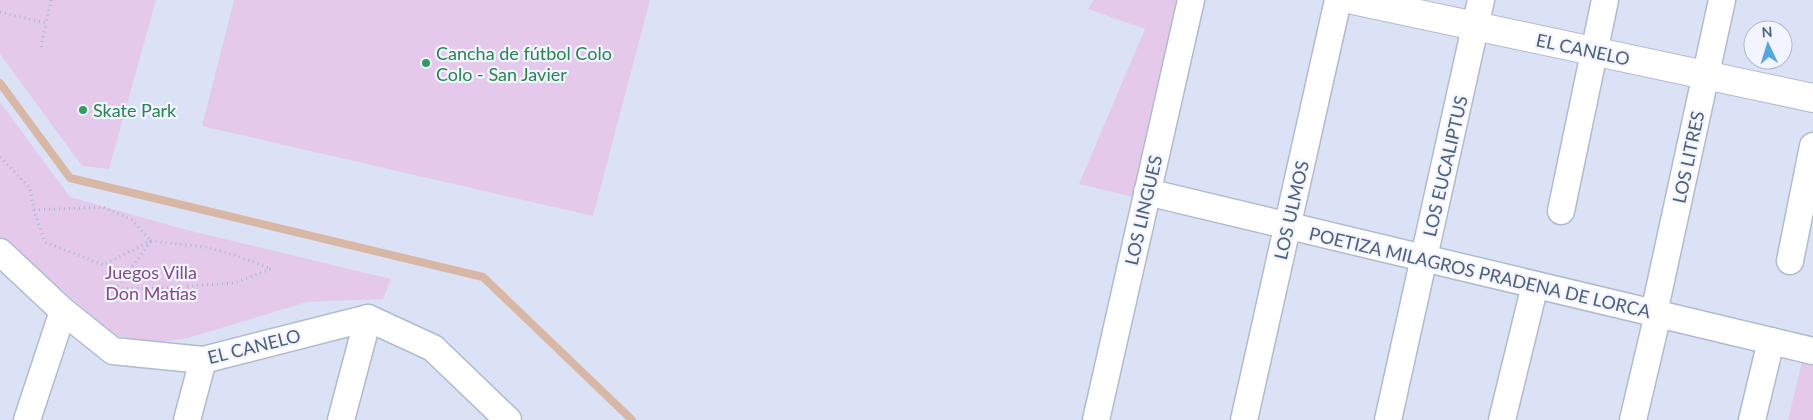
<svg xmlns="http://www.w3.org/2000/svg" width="1813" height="420" font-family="Lato,sans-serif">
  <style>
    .residential { fill: #dce2f6; fill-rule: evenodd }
    .green { fill: #e4c9eb }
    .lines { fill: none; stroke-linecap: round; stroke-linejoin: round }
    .stream { stroke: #d8b8a5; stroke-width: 8 }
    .minor-casing { stroke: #afbbcf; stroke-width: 29 }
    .tertiary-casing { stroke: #afbbcf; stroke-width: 30 }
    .path { stroke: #a5b9d7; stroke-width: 3; stroke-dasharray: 1 4; stroke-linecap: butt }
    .minor { stroke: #fff; stroke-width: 26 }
    .tertiary { stroke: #fff; stroke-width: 28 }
    .leisure-dot { fill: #2e9e5b; stroke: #f2f4ff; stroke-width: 2 }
    .labels { text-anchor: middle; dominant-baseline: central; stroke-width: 4.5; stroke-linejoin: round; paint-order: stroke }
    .street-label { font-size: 18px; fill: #4d6078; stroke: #f2f4ff }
    .leisure-label { font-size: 18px; fill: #27864d; stroke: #f2f4ff; text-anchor: start }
    .park-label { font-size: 18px; fill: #844b89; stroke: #f2f4ff }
  </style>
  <rect width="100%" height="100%" fill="#ebeefc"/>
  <path class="residential" d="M0,0H1813V420H0ZM1753,30H1783V60H1753Z"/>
  <g class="green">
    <polygon points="0,0 156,0 109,169 82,166 0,54"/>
    <polygon points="234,0 650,0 593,216 202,126"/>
    <polygon points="1094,0 1180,0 1134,197 1079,184 1145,29 1088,9"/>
    <polygon points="0,102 70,197 183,229 391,279 383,299 307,302 188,338 148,344 115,335 0,238"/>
    <polygon points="1803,357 1813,359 1813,420 1788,420"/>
  </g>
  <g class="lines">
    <polyline class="stream" points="0,83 70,178 483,277 632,420"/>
    <defs>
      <g id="minor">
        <polyline points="1147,192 1813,351"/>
        <polyline points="1561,211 1605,0"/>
        <polyline points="0,252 63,311 113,351 203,360 368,318 433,348 508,420"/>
        <polyline points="1790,261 1813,146"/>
        <polyline points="1654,313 1722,0"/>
        <polyline points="27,420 63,311"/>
        <polyline points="187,420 203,360"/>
        <polyline points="341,420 368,318"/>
        <polyline points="1096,420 1191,0"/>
        <polyline points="1244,420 1338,0"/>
        <polyline points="1388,420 1481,0"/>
        <polyline points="1502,420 1535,285"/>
        <polyline points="1633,420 1658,314"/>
        <polyline points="1752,420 1771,341"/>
      </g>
      <polyline id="tertiary" points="1353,0 1813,98"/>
    </defs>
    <use href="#minor" class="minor-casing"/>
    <use href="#tertiary" class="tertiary-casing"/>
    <g class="path">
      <polyline points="0,12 46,23 51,0"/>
      <polyline points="41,47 46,23"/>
      <polyline points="0,157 30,188 34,210 45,242 103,265 151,241 205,247 235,255 271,269 234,283 161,288 116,289 151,241"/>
      <polyline points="34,210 103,207 132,220 151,241"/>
    </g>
    <use href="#minor" class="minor"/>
    <use href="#tertiary" class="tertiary"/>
  </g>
  <g class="leisure-dot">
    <circle cx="426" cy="63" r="5"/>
    <circle cx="83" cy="110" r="5"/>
  </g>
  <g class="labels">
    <g class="street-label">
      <text transform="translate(1583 49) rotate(12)">EL CANELO</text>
      <text transform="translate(1688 157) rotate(-78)">LOS LITRES</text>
      <text transform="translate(1445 166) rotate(-77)">LOS EUCALIPTUS</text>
      <text transform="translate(1143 210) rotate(-77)">LOS LINGUES</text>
      <text transform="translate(1291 210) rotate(-77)">LOS ULMOS</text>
      <text transform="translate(1480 272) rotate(13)">POETIZA MILAGROS PRADENA DE LORCA</text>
      <text transform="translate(254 346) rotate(-14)">EL CANELO</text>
    </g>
    <g class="leisure-label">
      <text x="436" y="53">Cancha de fútbol Colo<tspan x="436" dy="21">Colo - San Javier</tspan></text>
      <text x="93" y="110">Skate Park</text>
    </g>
    <g class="park-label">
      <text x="151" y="272">Juegos Villa<tspan x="151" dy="21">Don Matías</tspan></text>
    </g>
  </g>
  <g transform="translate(1768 45) rotate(356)"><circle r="24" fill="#f2f4ff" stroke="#b0b9c9"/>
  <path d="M0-4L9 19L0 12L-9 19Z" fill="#53a5e4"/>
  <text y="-8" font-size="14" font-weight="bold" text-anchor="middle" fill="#4d6078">N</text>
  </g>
</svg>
